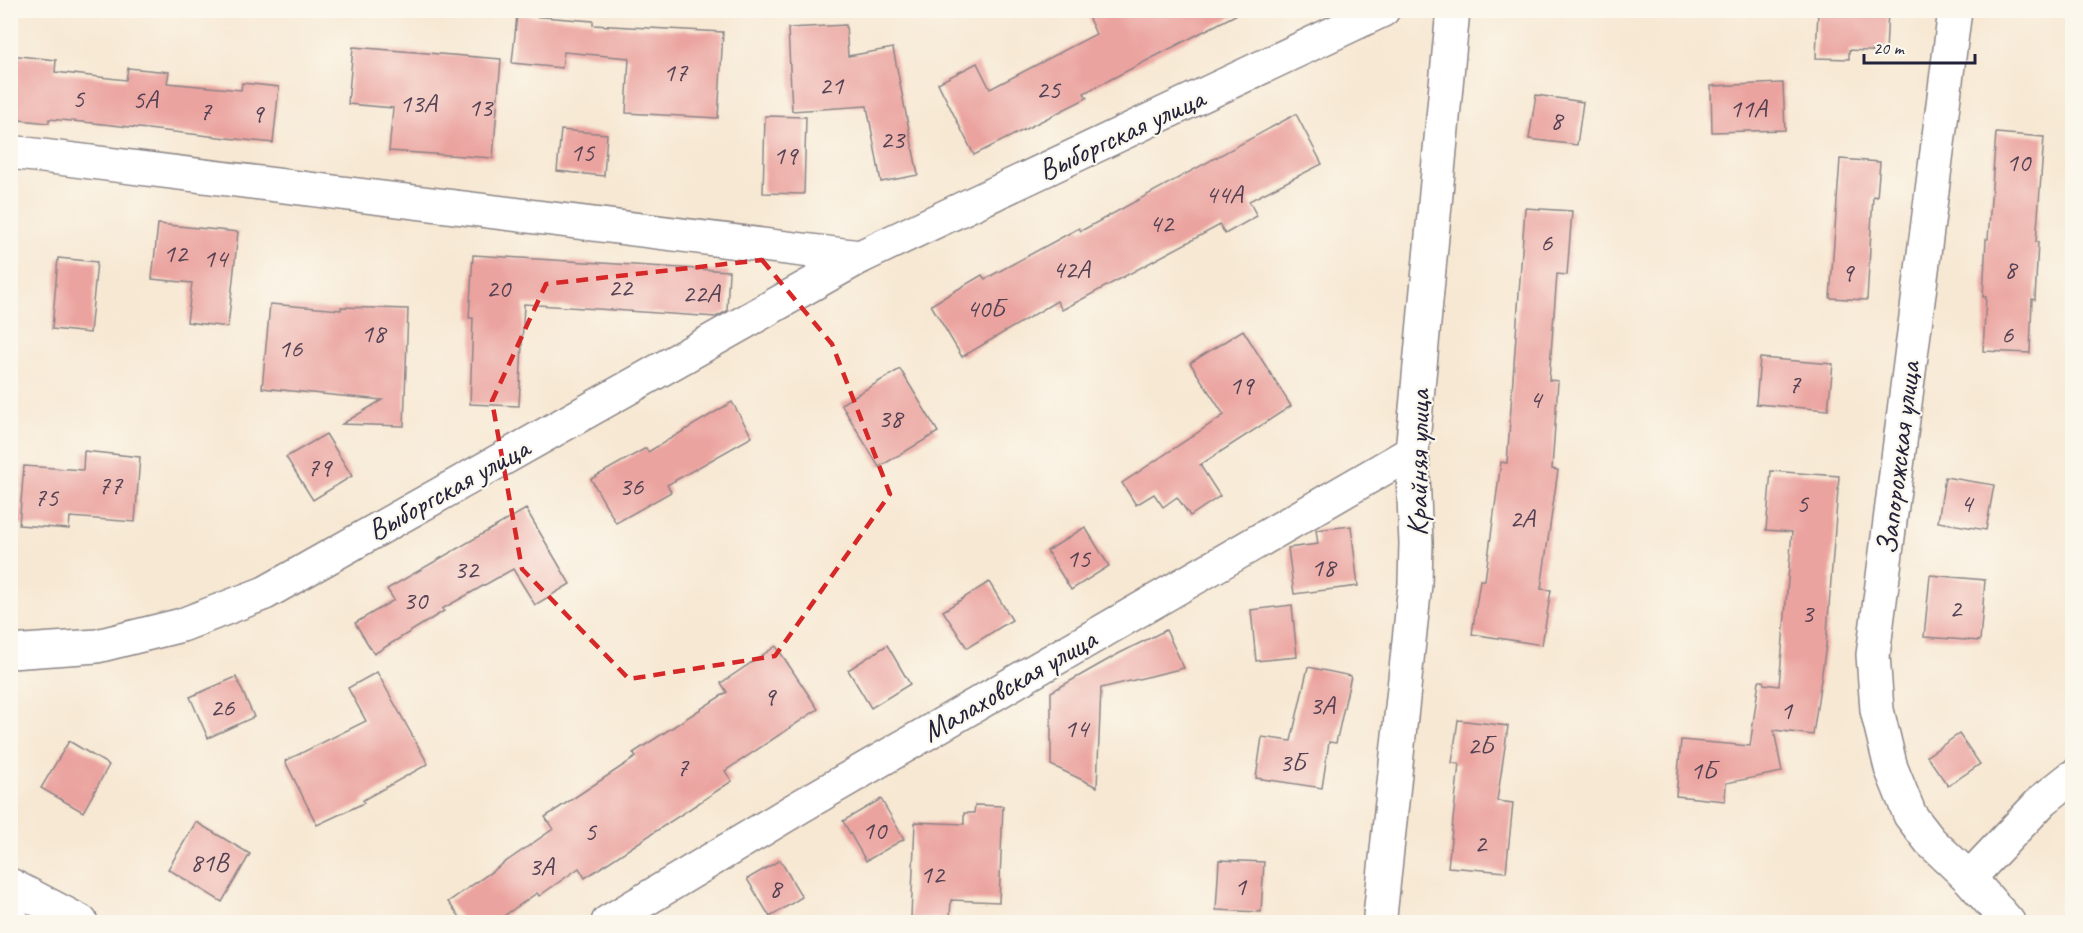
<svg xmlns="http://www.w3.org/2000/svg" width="2083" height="933" font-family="Caveat,sans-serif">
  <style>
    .building { fill: #eba39f }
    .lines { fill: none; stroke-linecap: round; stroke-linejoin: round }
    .street-casing { stroke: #8c8587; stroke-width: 36 }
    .primary-casing { stroke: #8c8587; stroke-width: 36 }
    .street { stroke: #fff; stroke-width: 33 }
    .primary { stroke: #fff; stroke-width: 33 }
    .marked { fill: none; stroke: #d62828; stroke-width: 4.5; stroke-dasharray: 12 8; stroke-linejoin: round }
    .labels { text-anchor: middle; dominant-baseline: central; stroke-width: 4.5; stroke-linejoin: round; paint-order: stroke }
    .number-label { font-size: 27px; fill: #544254 }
    .street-label { font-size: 30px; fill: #22223b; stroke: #fbf7ec }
  </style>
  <rect width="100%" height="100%" fill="#fbf7ec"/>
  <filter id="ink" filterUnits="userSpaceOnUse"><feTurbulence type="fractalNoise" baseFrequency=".0167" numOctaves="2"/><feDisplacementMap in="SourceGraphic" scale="12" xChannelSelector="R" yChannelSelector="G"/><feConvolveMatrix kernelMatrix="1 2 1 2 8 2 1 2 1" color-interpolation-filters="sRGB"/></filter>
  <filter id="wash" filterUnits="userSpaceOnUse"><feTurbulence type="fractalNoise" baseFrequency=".008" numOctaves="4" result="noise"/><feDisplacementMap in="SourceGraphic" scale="24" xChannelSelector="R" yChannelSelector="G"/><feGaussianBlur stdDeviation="1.35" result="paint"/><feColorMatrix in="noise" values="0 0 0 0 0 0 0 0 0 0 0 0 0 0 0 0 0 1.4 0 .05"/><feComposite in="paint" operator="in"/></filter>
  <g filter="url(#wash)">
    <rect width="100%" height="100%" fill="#f7e8d3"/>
    <g id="blocks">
      <g class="building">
        <polygon points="1085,10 1245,10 1084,93 1087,98 974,155 938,83 977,63 990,89 1096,34"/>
        <polygon points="1818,10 1888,10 1886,52 1849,50 1849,59 1816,58"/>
        <polygon points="517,15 593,21 593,25 723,32 718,118 626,113 629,58 564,52 562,68 512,63"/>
        <polygon points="846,25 848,56 893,48 918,175 881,182 867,106 792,111 788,28"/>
        <polygon points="353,47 501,59 493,158 389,151 393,108 348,104"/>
        <polygon points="10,55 56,60 55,72 126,80 128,68 169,72 167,83 241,90 242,83 279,87 273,143 94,123 49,119 49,123 10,119"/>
        <polygon points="1783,83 1785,130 1712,132 1711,86"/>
        <polygon points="1536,95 1583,102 1577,145 1529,139"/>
        <polygon points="1296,114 1322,164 1249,201 1257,216 1225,234 1220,225 1062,310 1057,301 962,357 931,305 982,275 985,279 1079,228 1081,231"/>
        <polygon points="765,116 806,117 804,194 763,193"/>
        <polygon points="561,130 607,134 604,176 557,171"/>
        <polygon points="1996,133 2044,137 2036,242 2038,242 2035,300 2032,299 2030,353 1983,351 1986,297 1983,297 1986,239 1988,239"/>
        <polygon points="1840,159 1880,162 1877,197 1873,196 1867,300 1830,298"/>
        <polygon points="1525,208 1572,211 1567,275 1557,274 1549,380 1558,381 1552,469 1558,470 1541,589 1551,590 1542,645 1472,634 1480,580 1485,580 1501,462 1507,463"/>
        <polygon points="158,224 238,232 228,327 187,322 192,283 152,279"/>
        <polygon points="473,255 729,271 727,311 716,317 524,304 519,406 470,404 473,318 469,318"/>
        <polygon points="58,258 97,262 90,333 52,329"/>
        <polygon points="270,304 341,310 341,307 408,309 404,426 342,424 382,400 262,388"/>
        <polygon points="1243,330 1291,406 1200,465 1220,496 1190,516 1177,497 1163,507 1154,494 1136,505 1122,483 1224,415 1190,363"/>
        <polygon points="1760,358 1833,364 1828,410 1756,404"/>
        <polygon points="900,369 938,432 879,467 841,404"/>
        <polygon points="732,402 752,437 667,485 671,492 616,523 591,479 646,448 648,452"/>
        <polygon points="326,434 352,476 313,500 286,457"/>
        <polygon points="84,451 140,457 135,522 70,517 69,529 19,525 24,466 83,470"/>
        <polygon points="1771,471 1839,476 1826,645 1813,735 1774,730 1782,772 1726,783 1725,801 1676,796 1681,740 1750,746 1759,681 1763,681 1764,684 1779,686 1792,532 1766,530"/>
        <polygon points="1945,477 1994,485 1986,530 1938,522"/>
        <polygon points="526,509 570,584 535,605 513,569 442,609 444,611 374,654 355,623 394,600 387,589"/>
        <polygon points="1351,526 1358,586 1294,594 1288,548 1318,544 1316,530"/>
        <polygon points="1085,527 1109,566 1071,590 1047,551"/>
        <polygon points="1930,575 1985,580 1980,641 1924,637"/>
        <polygon points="989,582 1012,620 967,648 943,611"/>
        <polygon points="1292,605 1297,657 1256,661 1251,610"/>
        <polygon points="1166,630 1184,668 1101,688 1097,787 1051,765 1051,692 1118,654"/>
        <polygon points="887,645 910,684 871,708 848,670"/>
        <polygon points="776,646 818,709 725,771 732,781 585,878 579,868 539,896 537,893 495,922 464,922 448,902 553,829 545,817 636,757 633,753 727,692 721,683"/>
        <polygon points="1308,667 1351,676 1336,743 1329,742 1322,788 1256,778 1262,737 1291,741"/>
        <polygon points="377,672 428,764 363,800 364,803 317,825 285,761 366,721 348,688"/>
        <polygon points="236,677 254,717 208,738 190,697"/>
        <polygon points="1458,720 1508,726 1497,801 1513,803 1506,872 1448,867 1459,764 1452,763"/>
        <polygon points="1959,734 1980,764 1948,786 1927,756"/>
        <polygon points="69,741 109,765 83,812 41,788"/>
        <polygon points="881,799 904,839 866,861 843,821"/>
        <polygon points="975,805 1003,806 999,902 951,900 950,919 911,917 915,822 964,824 964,813 974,813"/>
        <polygon points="196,822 250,854 222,902 168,869"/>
        <polygon points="780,860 802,897 770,917 747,879"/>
        <polygon points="1219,860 1264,862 1261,912 1216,910"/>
      </g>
    </g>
  </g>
  <g filter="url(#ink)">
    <use href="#blocks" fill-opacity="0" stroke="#8c8587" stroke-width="1.5"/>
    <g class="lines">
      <defs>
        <g id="street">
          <polyline points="1955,10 1873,655 1877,710 1891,768 1910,815 1930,841 1969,878 2008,922"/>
          <polyline points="10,152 860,257"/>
          <polyline points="10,652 97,646 182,625 265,593 860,257 1383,10"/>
          <polyline points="1969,878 2043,800 2072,777"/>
          <polyline points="1380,916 1415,584 1416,543 1412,452 1453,10"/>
          <polyline points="608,922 801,806 1412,452"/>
        </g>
        <g id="primary">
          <polyline points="10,885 81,922"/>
          <polyline points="10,921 13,922"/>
        </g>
      </defs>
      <use href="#street" class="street-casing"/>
      <use href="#primary" class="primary-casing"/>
      <use href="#street" class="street"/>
      <use href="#primary" class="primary"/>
    </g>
  </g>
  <path class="marked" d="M762,260L832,344L890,494L775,656L629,679L522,569L492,401L546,284Z"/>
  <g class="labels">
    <g class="number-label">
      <text x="675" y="72">17</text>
      <text x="831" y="85">21</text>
      <text x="1048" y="89">25</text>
      <text x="78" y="98">5</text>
      <text x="145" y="99">5А</text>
      <text x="418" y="103">13А</text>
      <text x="480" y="107">13</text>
      <text x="1748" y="108">11А</text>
      <text x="205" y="111">7</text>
      <text x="257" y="113">9</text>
      <text x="1556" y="120">8</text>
      <text x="892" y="139">23</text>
      <text x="582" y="152">15</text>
      <text x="785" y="155">19</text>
      <text x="2018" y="162">10</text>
      <text x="1224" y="194">44А</text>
      <text x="1161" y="223">42</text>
      <text x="1546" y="242">6</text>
      <text x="175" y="253">12</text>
      <text x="215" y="258">14</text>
      <text x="1071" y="269">42А</text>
      <text x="2010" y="269">8</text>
      <text x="1847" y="272">9</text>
      <text x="620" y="287">22</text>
      <text x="498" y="288">20</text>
      <text x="701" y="293">22А</text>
      <text x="985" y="308">40Б</text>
      <text x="373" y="333">18</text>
      <text x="2007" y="334">6</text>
      <text x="290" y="348">16</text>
      <text x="1794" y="384">7</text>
      <text x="1241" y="385">19</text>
      <text x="1535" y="399">4</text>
      <text x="890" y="418">38</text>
      <text x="319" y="467">79</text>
      <text x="110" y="485">77</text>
      <text x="631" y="486">36</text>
      <text x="46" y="497">75</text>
      <text x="1802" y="503">5</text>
      <text x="1966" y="503">4</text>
      <text x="1522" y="518">2А</text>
      <text x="1078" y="558">15</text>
      <text x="1323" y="567">18</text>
      <text x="466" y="569">32</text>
      <text x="415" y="600">30</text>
      <text x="1955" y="608">2</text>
      <text x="1807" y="613">3</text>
      <text x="769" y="696">9</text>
      <text x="1322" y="705">3А</text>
      <text x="222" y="707">26</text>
      <text x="1786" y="710">1</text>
      <text x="1076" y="728">14</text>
      <text x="1480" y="745">2Б</text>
      <text x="1292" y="762">3Б</text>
      <text x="682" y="767">7</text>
      <text x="1703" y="770">1Б</text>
      <text x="874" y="830">10</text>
      <text x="590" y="831">5</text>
      <text x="1480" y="843">2</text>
      <text x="209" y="862">81В</text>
      <text x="541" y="866">3А</text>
      <text x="932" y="874">12</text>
      <text x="1240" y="886">1</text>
      <text x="775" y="888">8</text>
    </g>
    <g class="street-label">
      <text transform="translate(1121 134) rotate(-25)">Выборгская улица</text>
      <text transform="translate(1898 458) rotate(-83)">Запорожская улица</text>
      <text transform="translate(1418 463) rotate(-89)">Крайняя улица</text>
      <text transform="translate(448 489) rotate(-29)">Выборгская улица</text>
      <text transform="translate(1009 685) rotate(-30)">Малаховская улица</text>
    </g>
  </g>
  <rect width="2083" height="933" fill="none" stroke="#fbf7ec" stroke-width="36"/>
  <path d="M1864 54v9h111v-9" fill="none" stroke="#22223b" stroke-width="3"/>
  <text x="1873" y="54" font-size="18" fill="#22223b" stroke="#fbf7ec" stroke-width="4.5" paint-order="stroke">20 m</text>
</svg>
